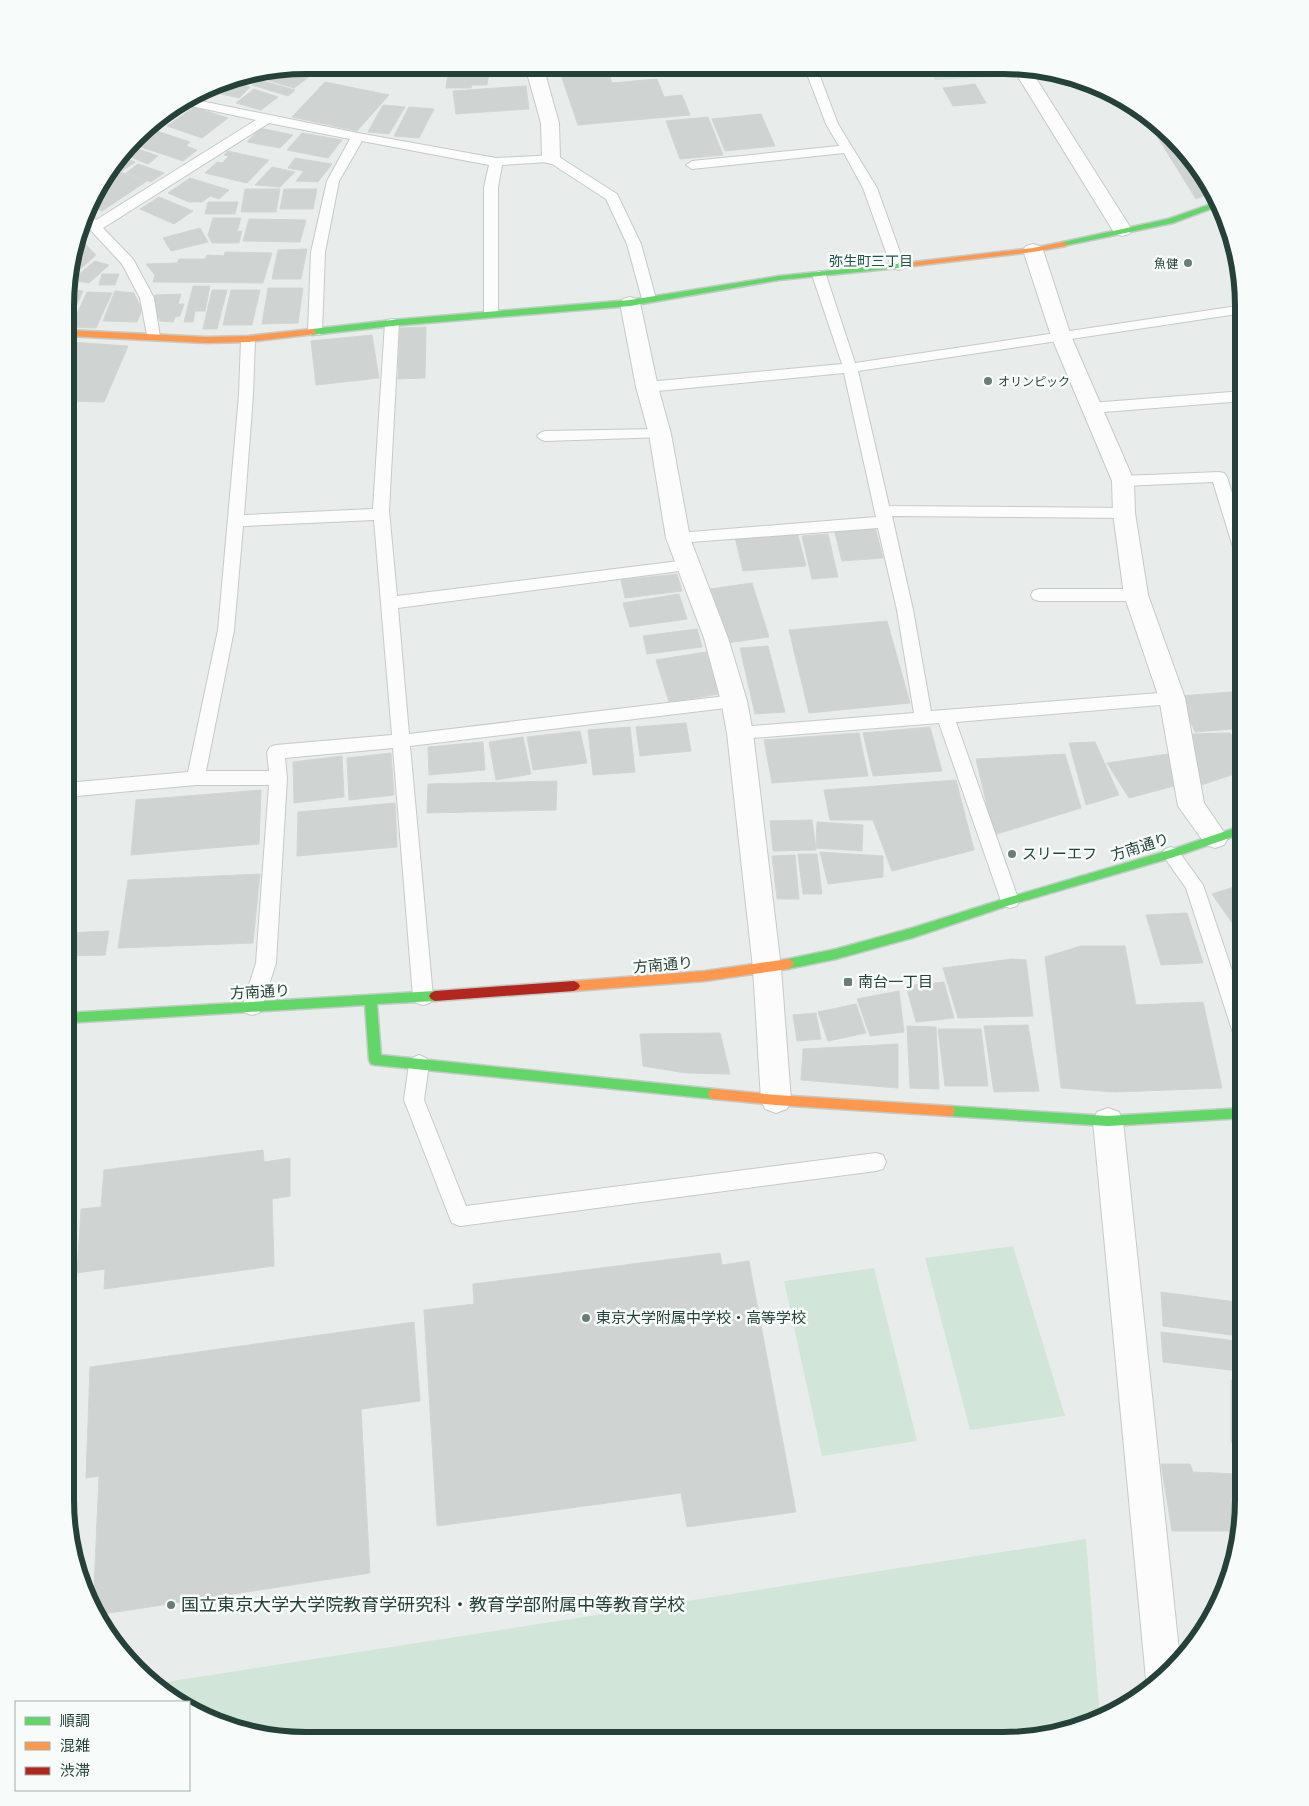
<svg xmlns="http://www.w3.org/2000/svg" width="1309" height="1806" font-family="Cabin,'Noto Sans JP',sans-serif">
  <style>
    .green { fill: #d1e6d8 }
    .building { fill: #cfd4d2; stroke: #d1d6d4 }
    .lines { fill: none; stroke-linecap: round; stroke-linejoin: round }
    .lane-casing { stroke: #c5cac8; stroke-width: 2 }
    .street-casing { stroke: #c5cac8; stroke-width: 2 }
    .fast-casing { stroke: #c3cbc8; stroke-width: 3 }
    .slow-casing { stroke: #c3cbc8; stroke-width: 3 }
    .jam-casing { stroke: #c3cbc8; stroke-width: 3 }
    .lane { fill: #fcfcfc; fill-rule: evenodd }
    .street { fill: #fcfcfc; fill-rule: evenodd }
    .fast { fill: #63d668; fill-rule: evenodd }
    .slow { fill: #ff974d; fill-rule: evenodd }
    .jam { fill: #b3261e; fill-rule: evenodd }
    .poi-dot { fill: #697e78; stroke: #f7fbf9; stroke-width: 2 }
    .labels { text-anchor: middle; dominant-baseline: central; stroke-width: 5; stroke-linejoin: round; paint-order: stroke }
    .far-poi-label { font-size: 12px; fill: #24423a; stroke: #f7fbf9; text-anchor: end }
    .far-neighbourhood-label { font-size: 14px; fill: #1f5548; stroke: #f7fbf9 }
    .street-label { font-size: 15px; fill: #24423a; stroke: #f7fbf9 }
    .poi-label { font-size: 15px; fill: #24423a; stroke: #f7fbf9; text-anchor: start }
    .near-poi-label { font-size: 18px; fill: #24423a; stroke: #f7fbf9; text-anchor: start }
    .rim { fill: none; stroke: #24423a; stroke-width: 6 }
  </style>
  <rect width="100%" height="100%" fill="#e8edeb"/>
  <g class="green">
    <polygon points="926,67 1005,67 1012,76 935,80"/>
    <polygon points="1013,1246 1065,1416 970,1430 925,1258"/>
    <polygon points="874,1268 917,1441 822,1456 784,1281"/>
    <path d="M1086,1539L1100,1718L1003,1741L275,1739L214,1723L189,1708V1702C174,1702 162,1695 153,1684Z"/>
  </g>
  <g class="building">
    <polygon points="482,66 504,66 503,73 489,73 487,85 472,85 471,88 446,88 448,74 457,74 458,68 481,68"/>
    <polygon points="558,66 606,66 612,83 657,79 664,97 682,95 690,115 578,125"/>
    <polygon points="284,69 310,76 294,88 250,75"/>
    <polygon points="259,80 295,90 288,96 252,85"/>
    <polygon points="224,81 250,87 239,98 209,91"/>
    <polygon points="325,82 389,95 357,131 292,117"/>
    <polygon points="975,84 986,103 953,106 943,88"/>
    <polygon points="526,86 529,109 456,114 453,91"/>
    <polygon points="254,89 278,97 261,110 236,103"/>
    <polygon points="383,105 405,107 389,134 368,132"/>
    <polygon points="194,107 228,118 202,138 167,126"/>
    <polygon points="409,107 434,109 419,138 394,136"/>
    <polygon points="761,114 775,146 725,151 712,119"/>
    <polygon points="708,117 723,155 680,159 666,121"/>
    <polygon points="1145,117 1151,117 1213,192 1196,199"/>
    <polygon points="260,128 293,135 280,148 247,142"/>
    <polygon points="151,129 190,142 186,146 197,150 183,161 132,144"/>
    <polygon points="302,133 342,140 328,158 287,150"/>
    <polygon points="130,146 158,156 148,164 123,154"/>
    <polygon points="228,151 269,160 247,183 205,173 217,162 222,163 229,156 224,155"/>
    <polygon points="121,157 135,162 122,171 112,167"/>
    <polygon points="295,158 332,164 318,182 296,181 304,171 288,168"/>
    <polygon points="138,164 164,173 151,182 126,173"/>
    <polygon points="272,167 295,172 280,187 255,185"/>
    <polygon points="111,169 147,181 102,211 90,206 97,186"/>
    <polygon points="190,178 229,190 219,199 210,196 202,202 189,202 168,193"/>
    <polygon points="245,189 280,189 276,212 241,212"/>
    <polygon points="284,189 317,189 313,209 280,209"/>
    <polygon points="159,197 193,211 174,224 140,209"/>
    <polygon points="208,202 238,202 235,214 205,214"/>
    <polygon points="213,218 241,218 237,231 242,231 239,243 212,243 208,235"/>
    <polygon points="249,219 306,220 300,242 243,241"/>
    <polygon points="200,228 208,242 171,251 163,238"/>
    <polygon points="79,238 96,255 67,281 67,274"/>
    <polygon points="307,249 301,279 272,279 278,250"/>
    <polygon points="225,252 272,253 263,283 153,282 155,275 146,264 177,263 179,259 205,259 207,255 224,256"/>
    <polygon points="95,261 109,265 89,283 72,280"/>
    <polygon points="102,274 119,274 115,285 99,285"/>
    <polygon points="193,286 210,286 205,311 195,311 193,322 184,322"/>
    <polygon points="268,288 303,288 298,323 262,324"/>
    <polygon points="67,290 83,291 67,327"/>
    <polygon points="212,290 227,290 217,329 203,329"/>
    <polygon points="231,290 260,290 252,325 223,325"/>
    <polygon points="115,291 134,293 142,310 137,322 103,321"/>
    <polygon points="87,292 112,293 96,328 71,327"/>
    <polygon points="181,294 178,304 184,304 180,316 175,317 173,322 160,321 152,305 155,295"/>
    <polygon points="426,327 425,378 398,379 400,328"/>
    <polygon points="372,335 379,378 316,385 311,341"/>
    <polygon points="70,342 128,346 104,402 67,401 67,349"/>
    <polygon points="875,527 883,558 842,561 834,529"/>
    <polygon points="797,532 806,566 743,571 735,537"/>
    <polygon points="828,534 838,577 812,579 802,536"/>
    <polygon points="677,574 682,591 625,598 621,580"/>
    <polygon points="752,583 769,637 727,643 710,589"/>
    <polygon points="679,594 687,619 630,627 623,603"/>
    <polygon points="887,621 910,703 809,713 789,630"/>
    <polygon points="697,629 702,647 647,654 643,636"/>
    <polygon points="768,646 785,712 755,714 740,648"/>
    <polygon points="706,652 719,694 669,702 656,660"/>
    <polygon points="1244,691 1244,728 1195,732 1180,696"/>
    <polygon points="686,723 691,751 640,756 636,727"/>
    <polygon points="630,727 635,772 593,775 588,730"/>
    <polygon points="930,727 942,771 873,776 863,733"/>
    <polygon points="580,731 587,763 533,770 527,737"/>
    <polygon points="859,733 868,776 772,783 764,740"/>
    <polygon points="1230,733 1244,750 1244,771 1201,785 1191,734"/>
    <polygon points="523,737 531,774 496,780 489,742"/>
    <polygon points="483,742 485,770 429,775 428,747"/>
    <polygon points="1095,742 1119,795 1086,805 1069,743"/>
    <polygon points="391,753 394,795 349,800 347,758"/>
    <polygon points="1065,754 1081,808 994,835 976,759"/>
    <polygon points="1168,754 1174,786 1129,798 1107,763"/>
    <polygon points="342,756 344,797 294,803 293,762"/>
    <polygon points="956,780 974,850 892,871 873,820 830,820 824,790"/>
    <polygon points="557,781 556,810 427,813 428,784"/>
    <polygon points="261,790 259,844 131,855 136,800"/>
    <polygon points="395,803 397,847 297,856 298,812"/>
    <polygon points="812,820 816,850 773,851 770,821"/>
    <polygon points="817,822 863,825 862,851 816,848"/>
    <polygon points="820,852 883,856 883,877 828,884"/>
    <polygon points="798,854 817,854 822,894 803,894"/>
    <polygon points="795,855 799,899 777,899 772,856"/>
    <polygon points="260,874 253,943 118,948 128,880"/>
    <polygon points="1244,884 1244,927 1235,927 1212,894"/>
    <polygon points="1187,913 1203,963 1161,965 1146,915"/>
    <polygon points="109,931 105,955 66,956 66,933"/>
    <polygon points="1081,946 1125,946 1136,1005 1203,1002 1222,1088 1115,1092 1061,1088 1045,957"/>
    <polygon points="1012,959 1026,960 1033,1016 958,1018 943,968"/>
    <polygon points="944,982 954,1018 916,1022 906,986"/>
    <polygon points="899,991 904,1032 870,1036 857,999"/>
    <polygon points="856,1004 866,1033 828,1041 818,1012"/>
    <polygon points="816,1013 821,1039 797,1041 793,1015"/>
    <polygon points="1028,1025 1039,1091 994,1092 984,1026"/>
    <polygon points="907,1026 936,1027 939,1089 910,1088"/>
    <polygon points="938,1029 981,1029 988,1086 945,1086"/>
    <polygon points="720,1033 730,1074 686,1073 643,1066 640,1034"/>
    <polygon points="898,1044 898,1088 801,1080 803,1049"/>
    <polygon points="263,1150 264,1162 290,1158 290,1196 272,1199 274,1266 104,1289 105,1269 77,1273 81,1209 101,1207 104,1170"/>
    <polygon points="720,1253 722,1265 749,1261 796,1512 687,1527 681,1493 437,1526 424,1310 474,1304 473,1284"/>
    <polygon points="1161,1292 1236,1302 1239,1336 1163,1326"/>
    <polygon points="414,1322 420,1401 361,1409 370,1573 97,1615 93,1610 99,1476 86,1478 90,1367"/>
    <polygon points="1161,1332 1237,1341 1239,1371 1163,1362"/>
    <polygon points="1231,1380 1244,1382 1243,1444 1231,1442"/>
    <polygon points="1161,1464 1190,1464 1193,1472 1236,1474 1243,1507 1241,1531 1172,1531"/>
  </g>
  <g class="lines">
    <defs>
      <g id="lane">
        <polygon points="804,66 816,66 838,124 877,188 905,266 903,269 898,270 891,266 863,188 844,153 692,169 686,165 692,161 839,146 826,124"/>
        <polygon points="191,99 358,133 496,158 556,155 617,194 641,244 656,299 649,303 642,299 627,244 606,199 549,162 502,165 498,187 498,314 496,317 486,317 484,314 484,187 489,165 362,141 339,181 325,252 322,332 320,335 310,335 308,332 311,252 327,181 350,139 269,123 103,228 133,259 154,298 160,337 158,340 148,340 140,298 122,264 84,223 88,214 92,215 96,220 256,120 182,104"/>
        <polygon points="819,271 826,275 855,363 1244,305 1244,313 858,371 889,506 1124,508 1130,509 1132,513 1130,517 1124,518 892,516 913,610 931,711 1172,692 1178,694 1181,698 1178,702 1172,704 956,722 1019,901 1017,906 1010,908 1003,906 1001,901 939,723 740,739 734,738 731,733 734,728 740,727 914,713 897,610 878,528 678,543 672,542 670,538 672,534 678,533 876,517 844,373 647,392 642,390 640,387 642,384 647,382 842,364 812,275"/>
        <path d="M392,319L397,320L399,323L389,511L397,596L687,560L693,561L695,565L693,569L687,570L398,608L409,734L734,695L740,697L743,701L740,705L734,707L410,746L433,997L430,1003L423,1005L416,1003L413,997L393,748L285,758L287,778L276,963L262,1007L259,1013L252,1015L245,1013L242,1007L256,963L269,785H196L66,797V783L188,772L218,630L239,395L241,339L243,336H253L255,339L253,395L244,515L373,509L385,323L387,320ZM374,520L392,735L276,745L270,747L267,752L269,771H206L234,630L243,526Z"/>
        <polygon points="1244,391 1244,401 1091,413 1086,411 1084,408 1086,405 1091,403"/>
        <polygon points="660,429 665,431 668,434 665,437 545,441 540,439 537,436 540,433 545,431"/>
        <polygon points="1219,472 1224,473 1227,477 1244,531 1244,562 1238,561 1236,557 1213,482 1123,486 1118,485 1115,481 1118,477 1123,476"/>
        <polygon points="1039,589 1136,589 1142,591 1144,595 1142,599 1136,601 1039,601 1033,599 1031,595 1033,591"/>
        <polygon points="1171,847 1177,849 1203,885 1244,1006 1244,1044 1237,1042 1234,1036 1186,888 1162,854 1165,849"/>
        <polygon points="419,1055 426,1058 429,1064 424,1100 466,1206 876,1153 883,1155 886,1162 883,1169 876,1171 460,1226 452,1223 449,1216 404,1100 409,1064 412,1058"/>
      </g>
      <g id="street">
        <polygon points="525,66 543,66 559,123 560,158 558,162 551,164 544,162 542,158 541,123"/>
        <polygon points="1012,67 1040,68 1032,72 1132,230 1129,234 1122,236 1115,234"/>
        <polygon points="1033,244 1040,246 1043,250 1071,336 1134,481 1135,513 1148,595 1185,698 1204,803 1228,838 1224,845 1215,848 1206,845 1178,806 1159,698 1124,595 1113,513 1112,481 1051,336 1023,250 1026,246"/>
        <polygon points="630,297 637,299 640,303 658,387 671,434 690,538 728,638 747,701 753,733 781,968 791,1100 787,1109 776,1113 765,1109 761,1100 753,968 727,733 721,701 704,638 666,538 649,434 636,387 620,303 623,299"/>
        <polygon points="1108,1108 1119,1112 1123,1121 1180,1660 1162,1681 1150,1689 1146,1679 1093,1121 1097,1112"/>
      </g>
      <g id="fast">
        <polygon points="1220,201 1221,205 1173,223 1063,246 1059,244 1063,242 1168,219"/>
        <polygon points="905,263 909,265 908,267 779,280 630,306 392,326 312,335 308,332 312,329 392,320 630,300 779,276"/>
        <polygon points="1244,825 1244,833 1171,858 1010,905 912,938 836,959 788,969 784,967 782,964 784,961 788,959 836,949 912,928 1010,897 1170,850"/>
        <polygon points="435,991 439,993 441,996 439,999 435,1001 377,1004 381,1055 714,1089 718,1090 720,1094 718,1098 714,1099 375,1065 371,1064 369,1060 365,1005 66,1023 66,1013"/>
        <polygon points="949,1106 1108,1116 1244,1108 1244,1118 1108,1126 949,1116 945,1115 943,1111 945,1107"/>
      </g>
      <g id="slow">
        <polygon points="1063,242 1067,244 1066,246 1033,252 905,267 901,265 905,263 1033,248"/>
        <polygon points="312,329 315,330 315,334 248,342 206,343 67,336 67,330 206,337 248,336"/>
        <polygon points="788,959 792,961 794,964 792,967 788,969 705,981 574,991 570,989 568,986 570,983 574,981 705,971"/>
        <polygon points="714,1089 776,1095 949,1106 953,1107 955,1111 953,1115 949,1116 776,1105 714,1099 710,1098 708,1094 710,1090"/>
      </g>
      <polygon id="jam" points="574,981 578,983 580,986 578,989 574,991 435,1001 431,999 429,996 431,993 435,991"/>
    </defs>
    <use href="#lane" class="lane-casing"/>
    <use href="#street" class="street-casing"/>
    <use href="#fast" class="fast-casing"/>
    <use href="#slow" class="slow-casing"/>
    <use href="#jam" class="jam-casing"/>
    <use href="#lane" class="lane"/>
    <use href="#street" class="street"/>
    <use href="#fast" class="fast"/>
    <use href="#slow" class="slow"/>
    <use href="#jam" class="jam"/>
  </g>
  <g class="poi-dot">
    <circle cx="1188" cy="263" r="5"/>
    <circle cx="988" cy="381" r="5"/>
    <circle cx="1012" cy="854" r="5"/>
    <rect x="843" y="977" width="10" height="10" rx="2.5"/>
    <circle cx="586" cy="1318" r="5"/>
    <circle cx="171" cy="1605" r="5"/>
  </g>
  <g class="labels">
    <g class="far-poi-label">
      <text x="1178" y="263">魚健</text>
      <text x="998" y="381" text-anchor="start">オリンピック</text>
    </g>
    <g class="far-neighbourhood-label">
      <text x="871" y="261">弥生町三丁目</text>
    </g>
    <g class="street-label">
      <text transform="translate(1140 847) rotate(-17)">方南通り</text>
      <text transform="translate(663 965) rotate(-5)">方南通り</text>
      <text transform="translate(260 992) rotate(-3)">方南通り</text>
    </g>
    <g class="poi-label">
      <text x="1022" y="854">スリーエフ</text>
      <text x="858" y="982">南台一丁目</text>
      <text x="596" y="1318">東京大学附属中学校・高等学校</text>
    </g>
    <g class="near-poi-label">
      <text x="181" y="1605">国立東京大学大学院教育学研究科・教育学部附属中等教育学校</text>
    </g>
  </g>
  <path d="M0 0H1309V1806H0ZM306 74H1003A232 232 0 0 1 1235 306V1500A232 232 0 0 1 1003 1732H306A232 232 0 0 1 74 1500V306A232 232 0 0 1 306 74Z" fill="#f7fbf9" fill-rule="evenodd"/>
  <path class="rim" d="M306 74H1003A232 232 0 0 1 1235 306V1500A232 232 0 0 1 1003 1732H306A232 232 0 0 1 74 1500V306A232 232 0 0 1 306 74Z"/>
  <rect x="15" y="1701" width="175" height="90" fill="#f7fbf9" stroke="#a3b1ad"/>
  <rect x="25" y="1717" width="25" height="8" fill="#63d668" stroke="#a3b1ad"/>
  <text x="60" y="1726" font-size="15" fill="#24423a">順調</text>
  <rect x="25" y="1742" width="25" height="8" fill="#ff974d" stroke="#a3b1ad"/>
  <text x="60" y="1751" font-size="15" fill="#24423a">混雑</text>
  <rect x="25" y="1767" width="25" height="8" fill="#b3261e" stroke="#a3b1ad"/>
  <text x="60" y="1776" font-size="15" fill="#24423a">渋滞</text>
</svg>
